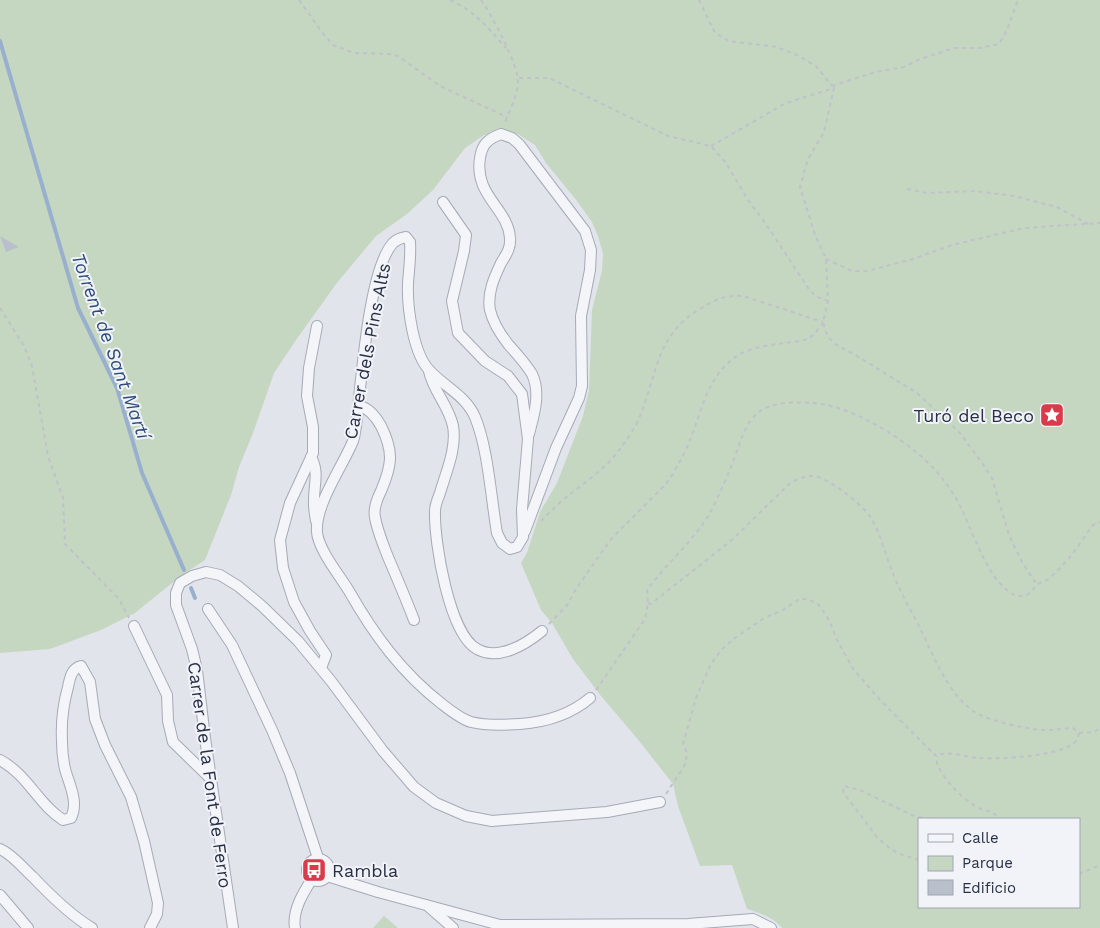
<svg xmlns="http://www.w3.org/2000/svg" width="1100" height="928" font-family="'Work Sans',sans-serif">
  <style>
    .green { fill: #c5d6c1; fill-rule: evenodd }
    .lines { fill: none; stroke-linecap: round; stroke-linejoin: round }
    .stream { stroke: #98b0ce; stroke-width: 4 }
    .building { fill: #bac0cb }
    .street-casing { stroke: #a5aab6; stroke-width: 12 }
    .path { stroke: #bfc2ca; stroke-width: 2; stroke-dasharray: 4 4; stroke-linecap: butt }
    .street { stroke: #f4f5f9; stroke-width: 10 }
    .labels { text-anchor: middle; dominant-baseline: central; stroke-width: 4; stroke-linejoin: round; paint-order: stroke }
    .street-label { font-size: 18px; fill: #273044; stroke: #f1f3f8 }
    .poi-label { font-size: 18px; fill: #273044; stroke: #f1f3f8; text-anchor: end }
    .water-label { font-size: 19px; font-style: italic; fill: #2d4c7c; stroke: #f1f3f8 }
  </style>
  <rect width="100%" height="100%" fill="#e1e4eb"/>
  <g class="green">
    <path d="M0,0H1100V928H782C774,917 759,913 747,909L732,865L700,866L678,806L673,784L636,737L601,696L573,659L552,623L541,610L521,563L527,553L540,512L557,483L583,416L589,390L592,310L602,271L603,254L598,236L592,222L577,201L546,163L535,145L518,134L501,133L484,135L465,148L433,190L407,214L376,236L336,284L296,340L274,373L253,433L239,467L231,495L205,560L182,575L135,613L101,630L50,649L0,653ZM919,819H1079V907H919Z"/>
    <polygon points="384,916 398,928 373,928"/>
  </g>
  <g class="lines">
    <g class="stream">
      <polyline points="0,41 78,308 117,388 142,473 184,570"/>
      <polyline points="191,588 195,598"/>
    </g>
  </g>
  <polygon class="building" points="0,236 19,247 6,252"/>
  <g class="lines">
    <defs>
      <g id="street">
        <path d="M443,202L466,235L464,251L452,301L458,333L485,361L508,376L522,394L528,439L522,509L523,537L517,547L510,549L502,543L497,533C491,498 488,448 475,417C466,396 445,387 430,371C413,354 407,307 408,283C409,268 411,258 410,242L406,237C401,238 396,240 393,243C368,270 361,387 356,426C355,431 355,436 353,441C343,466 315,504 317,532C318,549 340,576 349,591C374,635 402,673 442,704C451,711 461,719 471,722C487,726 505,725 520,724C547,722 570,715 590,698"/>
        <polyline points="317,326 309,368 307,396 313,427 313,453 290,503 280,540 283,568 294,602 310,631 326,655 321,668"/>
        <path d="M429,371C433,391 449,406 453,426C457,448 446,472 440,493C438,498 435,505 435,511C434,541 449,634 477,649C498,661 525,645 542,631"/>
        <path d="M359,406C369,408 376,417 381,426C394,452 392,465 381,491C377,499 373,508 375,517C377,530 383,544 388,557C397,578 406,599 414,620"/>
        <path d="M311,457C320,473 313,487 314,504C314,510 315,515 316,521"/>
        <path d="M525,531L556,448L579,398L582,386L581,316L590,270L591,250L585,231L519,144L512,138L501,134C488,139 482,144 480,158C474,196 508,208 510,238C511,248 506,255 501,263C494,278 487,293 490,310C493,323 501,335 508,344C516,353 526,364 532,374C541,393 534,415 529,434"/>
        <polyline points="208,609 232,645 272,730 290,773 318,858"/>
        <polyline points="134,626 167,695 168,721 173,742 211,779"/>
        <path d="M0,760C28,775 38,804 63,820L71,818C79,802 69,784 65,769C63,760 62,750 62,741C61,723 63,705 68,687C70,678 71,669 81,666L90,682L95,719L105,745L131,797L144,841L158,903L157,914L150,928"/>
        <path d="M0,849C12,854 23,868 33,877C50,895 70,915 92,928"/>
        <circle cx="318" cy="870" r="11"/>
        <polyline points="327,876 378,892 500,925 688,924 753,919 771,928"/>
        <polyline points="0,895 28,928"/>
        <polyline points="429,907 453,928"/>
        <polyline points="233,928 205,738 197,670 192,649 176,605 176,593 180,583 192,576 206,572 220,575 238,586 262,606 298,641 331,681 383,751 414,787 436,803 466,816 492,821 607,812 660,802"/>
        <path d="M295,928C292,911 303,893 312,879"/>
      </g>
    </defs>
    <use href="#street" class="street-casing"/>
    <g class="path">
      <polyline points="299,0 324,35 333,45 354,53 389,54 398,56 440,86 507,117"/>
      <path d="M450,0C476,12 487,27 506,48"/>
      <path d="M481,0C491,13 519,67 518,81C518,96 509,111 504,125"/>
      <polyline points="699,0 715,33 729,41 777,47 799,56 817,67 832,86"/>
      <polyline points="519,78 549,78 668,136 711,146 726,163 748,200 764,221 808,288 815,296 828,301"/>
      <polyline points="832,86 875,72 904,67 920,59 954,48 980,48 999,44 1007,30 1018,0"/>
      <polyline points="711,146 786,103 834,88 824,132 808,159 800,187 815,235 826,259 828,301 823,322 825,330 829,338 835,344 857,356 917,393 960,433 982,463 992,478 1009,535 1022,562 1035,582 1036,585"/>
      <polyline points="907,189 927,193 975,191 1014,196 1057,207 1088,224"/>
      <polyline points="826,259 852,271 867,271 913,259 952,245 1024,228 1100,223"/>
      <polyline points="0,308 24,346 32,366 48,456 63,498 65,544 119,599 129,618"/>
      <path d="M541,521C550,512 559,503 569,495C587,481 607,467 620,449C627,439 636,427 640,416C658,371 656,334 703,307C716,299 727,295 743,296L823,322"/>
      <path d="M648,603L651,604L733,539L789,484C796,480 805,475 814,476C829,478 863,505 871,518C881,534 885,554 892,571C900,592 912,612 922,632C935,659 948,693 973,711C987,721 1033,731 1050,730C1058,730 1065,728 1073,728L1079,733C1078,737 1078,740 1074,743C1056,757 1001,759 978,758C966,757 947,750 936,756"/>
      <path d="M549,624L568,604L576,589L611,539L666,484C675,471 684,455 690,440C701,413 706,383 728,363C743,348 764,346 784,343C791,342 800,342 807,339C814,336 818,329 823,323"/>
      <path d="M596,690L645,619L648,603L647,590C668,561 697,539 713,507C722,489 730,470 737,451C742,437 746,422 759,412C773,401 797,402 814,403C857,407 916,445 942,478C950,488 957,499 962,510C973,532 994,598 1023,596C1031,595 1032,589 1037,585C1040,582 1044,582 1047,580C1052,576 1057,571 1061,567C1073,555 1083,538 1093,525L1100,522"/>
      <polyline points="1079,733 1094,732 1100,728"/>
      <path d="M666,794L685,765L687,753L683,744L697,695L711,664L721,650L735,638L764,618L783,610L799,599H808L819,605L829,620L837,640L853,669L880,700L936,756C935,773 966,803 981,809C987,811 991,811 996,815V819"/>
      <polyline points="919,860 897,853 887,846 877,837 843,792 844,786 860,790 916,817 930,819"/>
      <polyline points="1079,874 1100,865"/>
    </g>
    <use href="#street" class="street"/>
  </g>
  <defs>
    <symbol id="sight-square" viewBox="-11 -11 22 22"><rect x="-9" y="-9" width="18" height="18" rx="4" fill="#db3a4a" stroke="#f1f3f8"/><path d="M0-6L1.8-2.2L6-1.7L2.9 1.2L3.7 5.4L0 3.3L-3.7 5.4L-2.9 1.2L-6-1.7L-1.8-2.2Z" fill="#fff"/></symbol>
    <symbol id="bus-square" viewBox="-11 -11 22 22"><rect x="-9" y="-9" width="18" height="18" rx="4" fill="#db3a4a" stroke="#f1f3f8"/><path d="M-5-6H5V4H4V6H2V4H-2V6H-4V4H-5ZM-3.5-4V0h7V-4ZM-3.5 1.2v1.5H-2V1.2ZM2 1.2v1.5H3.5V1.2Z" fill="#fff"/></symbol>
  </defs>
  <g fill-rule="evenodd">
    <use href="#sight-square" x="1038" y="401" width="28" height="28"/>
    <use href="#bus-square" x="300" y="856" width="28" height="28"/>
  </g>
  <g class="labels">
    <g class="street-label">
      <text transform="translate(367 351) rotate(-79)">Carrer dels Pins Alts</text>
      <text transform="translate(210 775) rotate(82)">Carrer de la Font de Ferro</text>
    </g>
    <g class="poi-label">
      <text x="1034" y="415">Turó del Beco</text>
      <text x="332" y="870" text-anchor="start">Rambla</text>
    </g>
    <g class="water-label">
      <text transform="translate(111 346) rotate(70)">Torrent de Sant Martí</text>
    </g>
  </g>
  <rect x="918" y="818" width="162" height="90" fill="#f1f3f8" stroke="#a0a5b0"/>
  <rect x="928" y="834" width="25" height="8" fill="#f4f5f9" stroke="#a0a5b0"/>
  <text x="962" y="843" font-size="15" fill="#273044">Calle</text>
  <rect x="928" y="856" width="25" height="15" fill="#c5d6c1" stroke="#a0a5b0"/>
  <text x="962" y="868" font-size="15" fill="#273044">Parque</text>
  <rect x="928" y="880" width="25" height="15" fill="#bac0cb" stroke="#a0a5b0"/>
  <text x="962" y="893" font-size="15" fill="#273044">Edificio</text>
</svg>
